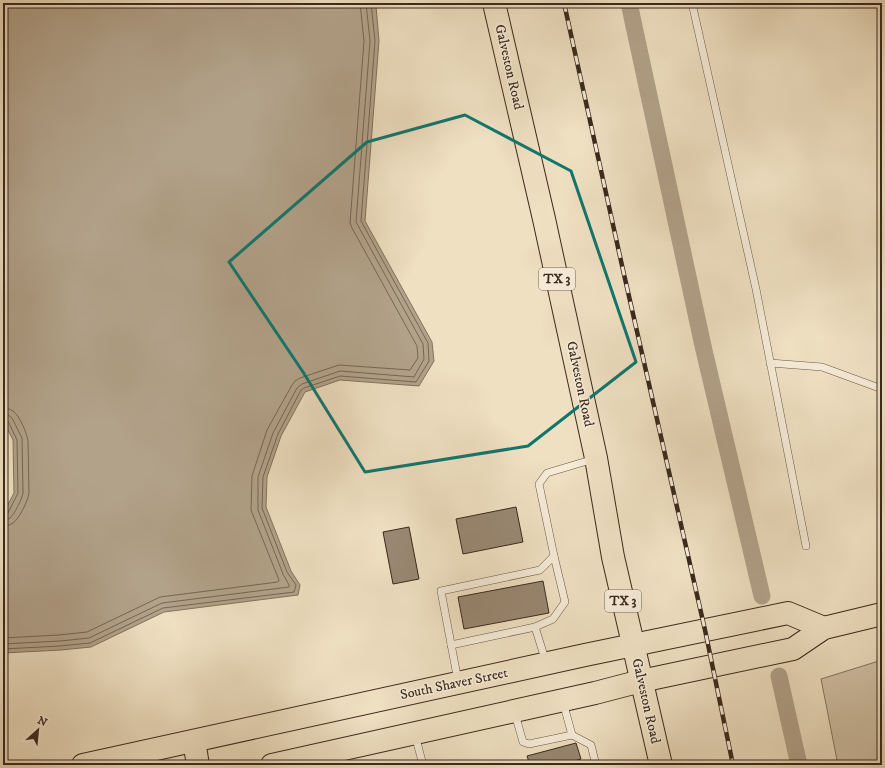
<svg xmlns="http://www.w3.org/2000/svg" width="885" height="768" font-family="'IM FELL DW Pica',serif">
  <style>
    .green { fill: #d0c1a6; stroke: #867562 }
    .water { fill: #b2a28a; stroke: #82725e }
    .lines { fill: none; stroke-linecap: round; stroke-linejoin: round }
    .shore { stroke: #766654; stroke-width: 1 }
    .canal { stroke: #b2a28a; stroke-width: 17 }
    .building { fill: #998873; stroke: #3b291d }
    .service-casing { stroke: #685746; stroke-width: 8 }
    .primary-casing { stroke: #3b291d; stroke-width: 24 }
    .service { stroke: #f5ebd7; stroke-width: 7 }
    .primary { stroke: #efe0c2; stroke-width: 22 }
    .rail-casing { stroke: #3b291d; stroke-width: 4.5 }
    .rail { stroke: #f5ebd7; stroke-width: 3; stroke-dasharray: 9; stroke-linecap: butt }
    .marked { fill: none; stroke: #0f766e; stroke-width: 3; stroke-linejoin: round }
    .labels { text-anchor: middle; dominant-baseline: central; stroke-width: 3; stroke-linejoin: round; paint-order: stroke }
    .shield { fill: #f5ebd7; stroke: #736355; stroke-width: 1 }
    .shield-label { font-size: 13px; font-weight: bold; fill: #3b291d }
    .street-label { font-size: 14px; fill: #3b291d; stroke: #f5ebd7 }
  </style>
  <rect width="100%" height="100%" fill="#efe0c2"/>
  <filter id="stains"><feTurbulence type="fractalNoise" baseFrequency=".005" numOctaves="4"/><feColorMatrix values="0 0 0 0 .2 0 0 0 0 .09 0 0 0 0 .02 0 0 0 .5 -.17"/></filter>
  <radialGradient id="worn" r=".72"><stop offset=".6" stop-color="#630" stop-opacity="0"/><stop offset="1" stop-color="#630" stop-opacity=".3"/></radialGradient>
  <polygon class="green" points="882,660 882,765 838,765 821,679"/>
  <polygon class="water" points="3,3 374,3 376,6 379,41 365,221 432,342 434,361 419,386 340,380 305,392 281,436 267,477 266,507 291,571 300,585 298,595 164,612 91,647 61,650 3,653 3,514 14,493 13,440 3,420"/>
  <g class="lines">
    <g class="shore">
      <path d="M3,408C7,408 10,409 13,411C19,415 27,433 28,441L29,493C28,501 19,519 13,523C10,525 7,526 3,526"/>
      <path d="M3,414L8,415L12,418L22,438L23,493C22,499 14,515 10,518C7,520 6,520 3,520"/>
      <polyline points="3,419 6,419 8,421 17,440 18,493 8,513 6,515 3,515"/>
      <polyline points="3,638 59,635 87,632 160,597 278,582 279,580 251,510 252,476 267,430 292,385 295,381 300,378 339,365 410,370 418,358 417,346 352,228 350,223 364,41 360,3"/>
      <polyline points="3,644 60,641 89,638 162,603 289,587 289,585 283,574 258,510 258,477 273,433 297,388 302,384 340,371 414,377 424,359 423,344 356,222 370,41 366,3"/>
      <polyline points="3,649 60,646 90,643 163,608 294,592 296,585 287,572 262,508 263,477 278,434 301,390 304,388 340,376 416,382 429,361 428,343 361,221 375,41 371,3"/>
    </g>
    <g class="canal">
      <polyline points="629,3 703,346 762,596"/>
      <polyline points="779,676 799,765"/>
    </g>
  </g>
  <g class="building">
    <polygon points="516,507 523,542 463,554 456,519"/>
    <polygon points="409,527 419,579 393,584 383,532"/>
    <polygon points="543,581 549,613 464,629 458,597"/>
    <polygon points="576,743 581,759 559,765 530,765 527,756"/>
  </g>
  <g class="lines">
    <defs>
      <g id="service">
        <polyline points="692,3 756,289 806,546"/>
        <polyline points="770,363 822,367 882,389"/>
        <polyline points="535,627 553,619 565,602 554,556"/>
        <polyline points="451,645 535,627 546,662"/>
        <polyline points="458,681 441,591 540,570 554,556 539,484 547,473 594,459"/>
        <polyline points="563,702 572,735"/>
        <polyline points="515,714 523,742 529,744 572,735 591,745 596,765"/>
        <polyline points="415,735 423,765"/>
      </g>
      <g id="primary">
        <polyline points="494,3 544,219 596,458 613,557 661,765"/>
        <polyline points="194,741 198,765"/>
        <polyline points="83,765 585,655 788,613 824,628"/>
        <polyline points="272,765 595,693 641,681 793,649 824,628 882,614"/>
      </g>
    </defs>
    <use href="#service" class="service-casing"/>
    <use href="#primary" class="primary-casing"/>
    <use href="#service" class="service"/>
    <use href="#primary" class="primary"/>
    <defs>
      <polyline id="rail" points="564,3 623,270 705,630 733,765"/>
    </defs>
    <use href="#rail" class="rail-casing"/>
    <use href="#rail" class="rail"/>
  </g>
  <path class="marked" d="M465,115L571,171L636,362L528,446L365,472L303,372L229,262L367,142Z"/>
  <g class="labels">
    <g class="shield">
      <rect x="539" y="268" width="36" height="22" rx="3"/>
      <rect x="605" y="590" width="36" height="22" rx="3"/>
    </g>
    <g class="shield-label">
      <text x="557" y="279">TX 3</text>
      <text x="623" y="601">TX 3</text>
    </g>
    <g class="street-label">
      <text transform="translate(509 67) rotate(77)">Galveston Road</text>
      <text transform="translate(580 384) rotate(78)">Galveston Road</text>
      <text transform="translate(454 684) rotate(-12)">South Shaver Street</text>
      <text transform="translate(646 701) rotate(77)">Galveston Road</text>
    </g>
  </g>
  <rect width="885" height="768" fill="none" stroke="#efe0c2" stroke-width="16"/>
  <rect x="4" y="4" width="877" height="760" fill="none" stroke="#3b291d" stroke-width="2"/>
  <rect x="8" y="8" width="869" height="752" fill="none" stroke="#3b291d"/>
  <g transform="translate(38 730) rotate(27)" stroke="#f5ebd7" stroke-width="3" paint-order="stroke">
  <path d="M0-3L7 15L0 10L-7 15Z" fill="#3b291d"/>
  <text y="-6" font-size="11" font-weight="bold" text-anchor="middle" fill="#3b291d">N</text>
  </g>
  <rect width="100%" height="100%" filter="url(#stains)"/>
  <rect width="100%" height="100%" fill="url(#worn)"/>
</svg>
